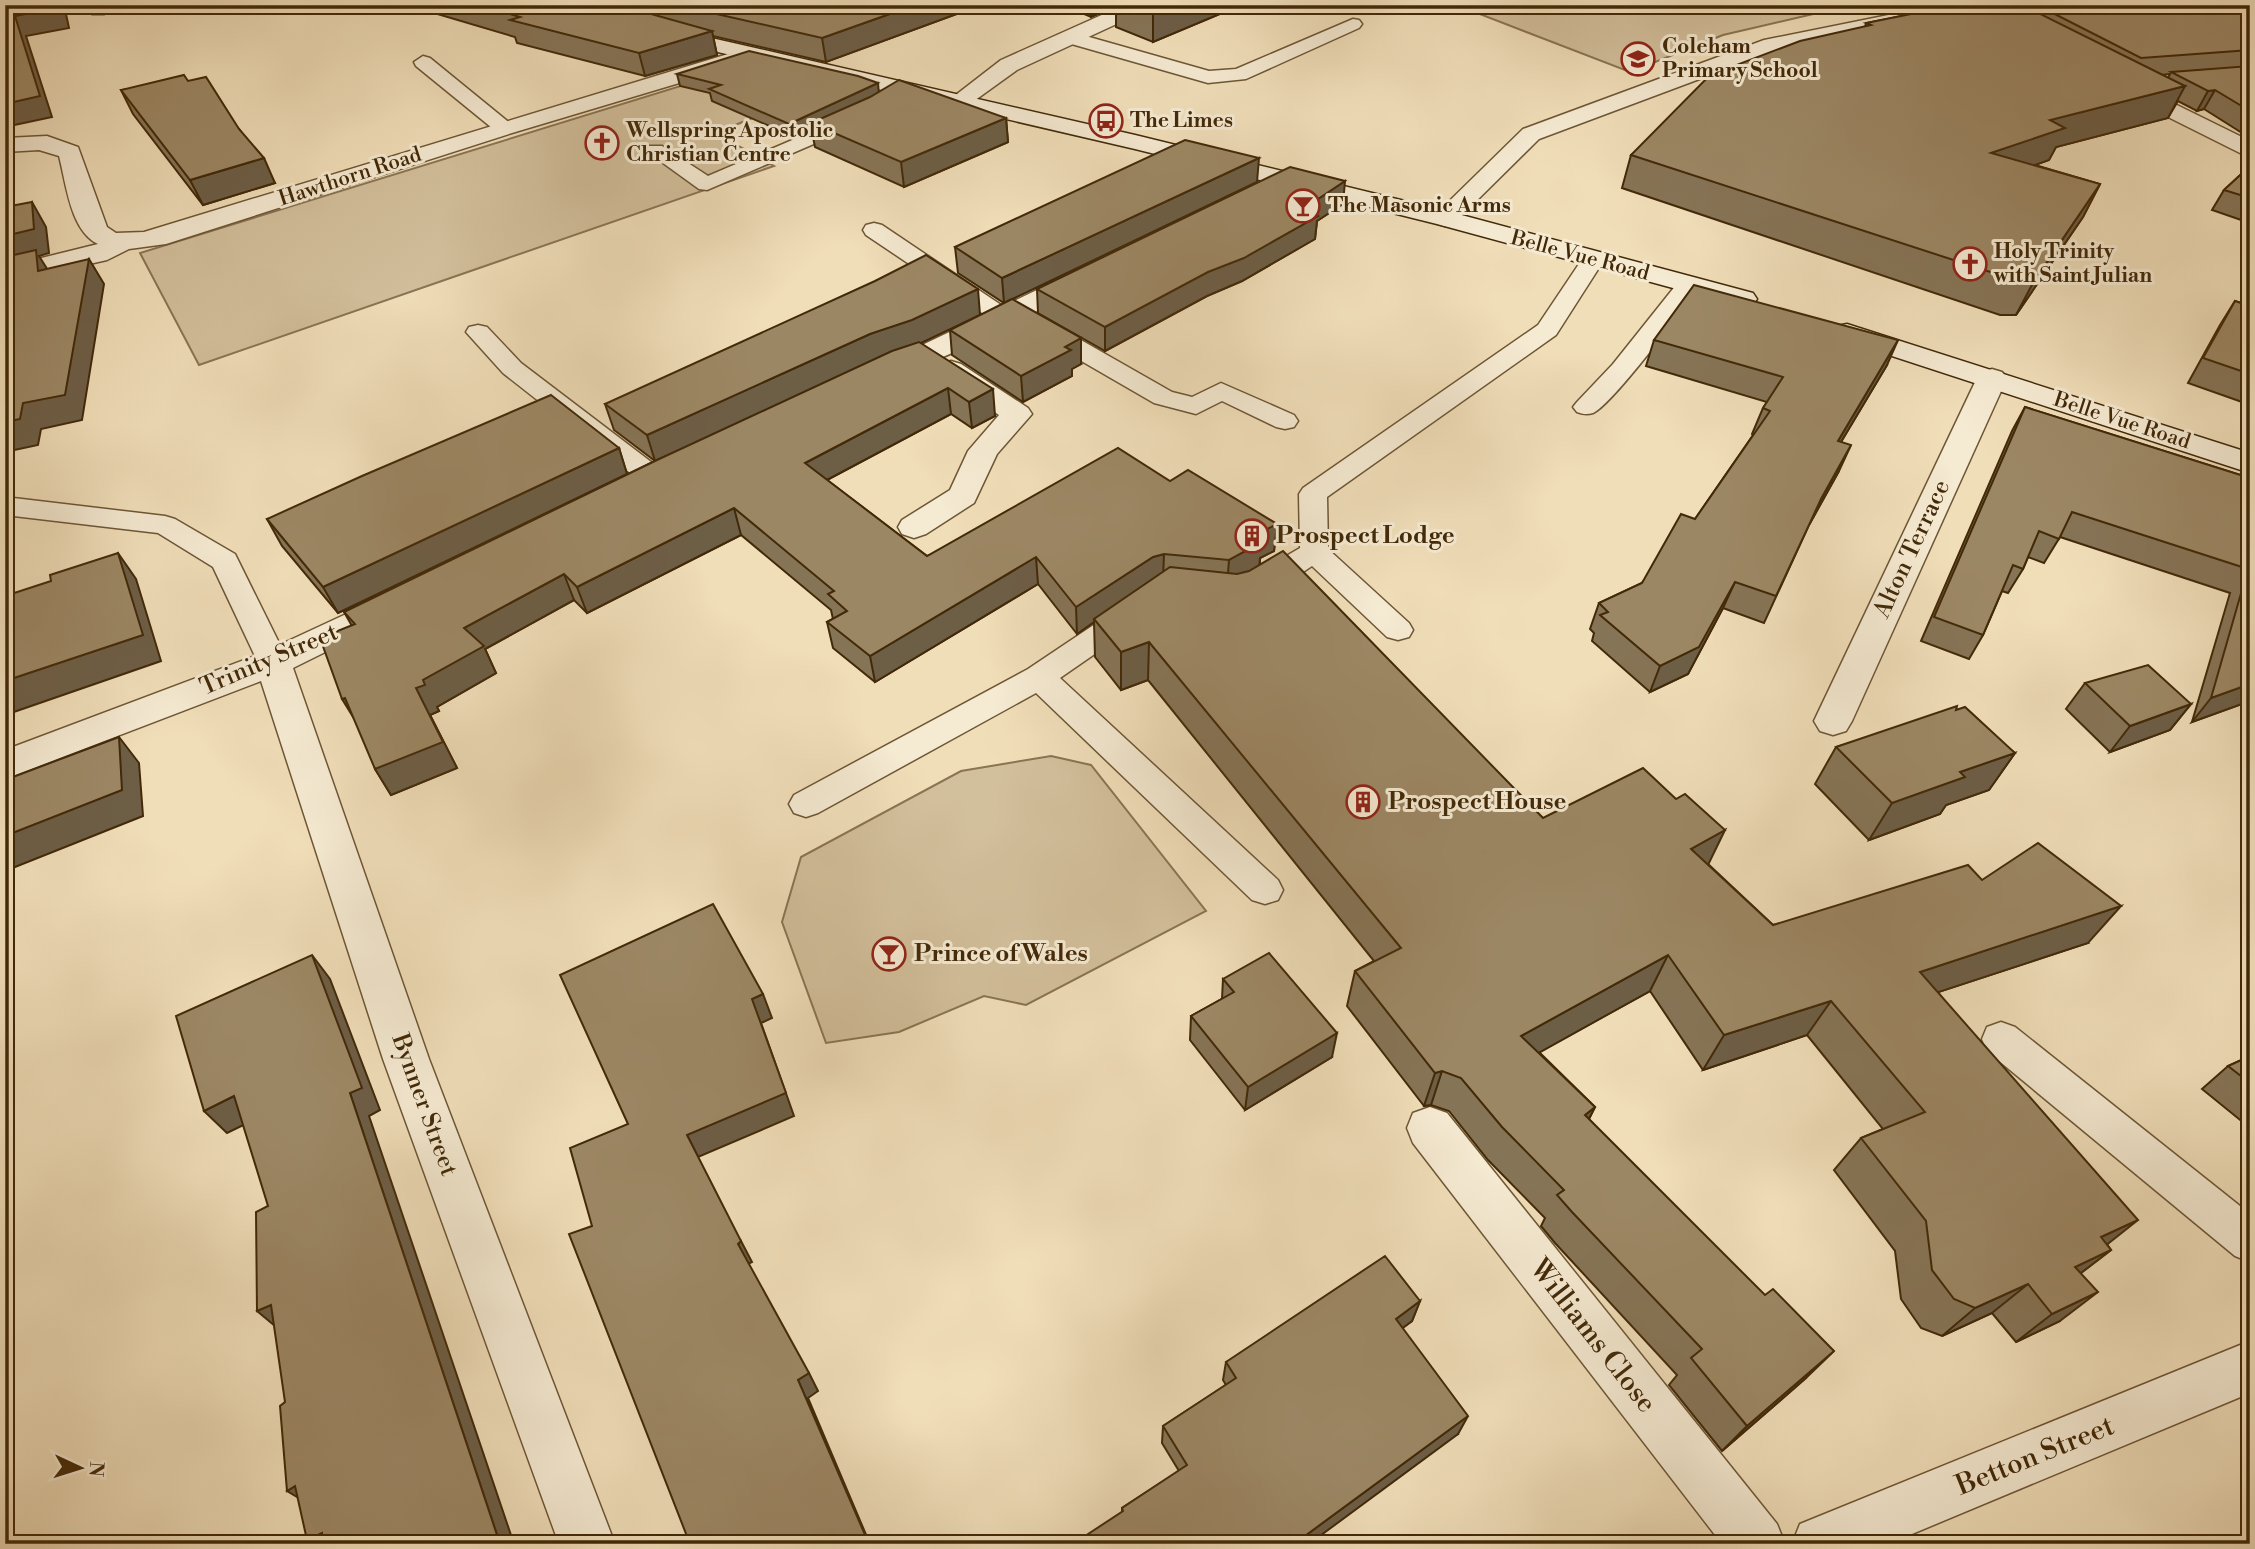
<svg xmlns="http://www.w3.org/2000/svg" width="2255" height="1549" font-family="'Libre Bodoni',serif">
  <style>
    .green { fill: #d2bf9b; stroke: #8a7452; stroke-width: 2 }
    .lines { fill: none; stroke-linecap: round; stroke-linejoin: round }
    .lane-casing { stroke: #6e5634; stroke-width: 3 }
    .street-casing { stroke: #6e5634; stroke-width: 3 }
    .secondary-casing { stroke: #422908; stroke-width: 3 }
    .lane { fill: #f5ead2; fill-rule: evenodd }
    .street { fill: #f5ead2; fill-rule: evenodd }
    .secondary { fill: #f5ead2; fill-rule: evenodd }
    .wall { fill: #867456; stroke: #422908; stroke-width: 2; fill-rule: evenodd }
    .shaded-wall { fill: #6d5e46; stroke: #422908; stroke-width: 2 }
    .building { fill: #9c8764; stroke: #422908; stroke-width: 2 }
    .labels { text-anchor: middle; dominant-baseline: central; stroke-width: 6; stroke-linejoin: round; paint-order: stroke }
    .far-poi-label { font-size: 21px; font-weight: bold; fill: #422908; stroke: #f5ead2; text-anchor: start }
    .far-street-label { font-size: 21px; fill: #422908; stroke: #f5ead2 }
    .poi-label { font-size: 24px; font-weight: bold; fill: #422908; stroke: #f5ead2; text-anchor: start }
    .street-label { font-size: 24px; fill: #422908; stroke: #f5ead2 }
    .near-street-label { font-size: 28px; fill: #422908; stroke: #f5ead2 }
  </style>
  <rect width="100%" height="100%" fill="#f0deb9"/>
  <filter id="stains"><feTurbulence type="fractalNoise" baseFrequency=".00286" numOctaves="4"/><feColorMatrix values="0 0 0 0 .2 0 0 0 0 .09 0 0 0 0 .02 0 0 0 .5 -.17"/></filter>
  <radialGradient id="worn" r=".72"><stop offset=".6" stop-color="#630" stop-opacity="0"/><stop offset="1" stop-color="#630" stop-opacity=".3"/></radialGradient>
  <g class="green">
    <polygon points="1508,5 1852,5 1723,35 1630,72 1477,13"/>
    <polygon points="755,63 832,85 716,133 774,166 199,365 140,253"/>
    <polygon points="1051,756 1091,765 1206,911 1026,1005 984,996 899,1032 826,1043 782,922 801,857 961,771"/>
  </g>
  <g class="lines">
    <defs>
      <g id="lane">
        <polygon points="88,5 106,5 107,10 104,14 92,14"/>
        <polygon points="1353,19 1359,20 1362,24 1359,28 1246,79 1208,83 1061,41 1059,37 1068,31 1209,71 1236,69"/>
        <polygon points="423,56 430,58 511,124 514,128 511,132 497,132 416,66 414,62"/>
        <polygon points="853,114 860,116 863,120 860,124 707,190 699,189 645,150 648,146 662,146 708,176"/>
        <polygon points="874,223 882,225 1010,311 1014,316 1010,321 1002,323 994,321 866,235 863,230 866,225"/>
        <path d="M1593,253L1601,255L1604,260L1556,335L1327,497L1328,549L1409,623L1413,630L1409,637L1398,640L1387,637L1312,566C1293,578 1270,599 1247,593L1242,586L1247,579L1300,548L1299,494L1303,488L1538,325L1585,255Z"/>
        <path d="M1688,278L1696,280L1700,285C1685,307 1612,405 1593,413C1587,415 1582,414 1577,412L1573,407L1577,402L1613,364L1680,280Z"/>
        <polygon points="1042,321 1051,323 1172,392 1192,397 1221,383 1294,415 1298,421 1294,427 1285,429 1276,427 1222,401 1196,414 1154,403 1033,333 1030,328 1033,323"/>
        <polygon points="478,325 487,327 521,363 663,471 667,477 663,483 653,485 643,483 503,373 466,332 469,327"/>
        <polygon points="5,497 165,516 175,519 235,554 289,663 284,671 273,674 262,671 213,567 158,533 5,515"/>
        <polygon points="1130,605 1141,608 1145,615 1141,622 1060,678 1278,880 1283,890 1278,900 1265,904 1252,900 1036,693 818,813 806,817 794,813 789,804 794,795 1028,669 1119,608"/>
        <polygon points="2001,1022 2015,1027 2250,1214 2250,1262 2235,1256 1987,1051 1982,1039 1987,1027"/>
      </g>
      <g id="street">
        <polygon points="1124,5 1152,5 1149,9 1017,70 967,106 951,106 948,101 1001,60"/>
        <polygon points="1938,5 1971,5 1968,9 1931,20 1777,50 1539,139 1454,223 1445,226 1436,223 1432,218 1523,129 1764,40"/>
        <path d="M728,54L736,56L739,61L736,66L512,133L166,244L129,249L107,260L5,283V267L98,244C70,231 66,182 59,156L39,150L5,152V138L47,136L78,147L107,227L116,233L144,232Z"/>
        <polygon points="2124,79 2250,141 2250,158 2116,91 2113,86 2116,81"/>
        <path d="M1083,268L1093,270L1096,276L1093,282C1051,302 912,384 874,374L869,368L874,362L916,348Z"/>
        <polygon points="951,361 961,364 1028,408 1032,414 997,454 974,503 926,534 914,538 902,534 898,527 902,520 950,490 968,451 999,415 941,376 936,370 941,364"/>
        <polygon points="1992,369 2002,372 2007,378 1852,721 1846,731 1833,735 1820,731 1814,721 1977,378 1982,372"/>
        <polygon points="398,590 410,594 415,602 410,610 293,668 429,1059 615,1544 559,1544 383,1059 261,681 5,779 5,750 260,654"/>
        <polygon points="1430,1107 1447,1113 1777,1524 1785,1544 1722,1544 1413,1143 1407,1128 1413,1113"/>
        <polygon points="2250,1341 2250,1393 1888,1544 1792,1544 1800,1524"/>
      </g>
      <g id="secondary">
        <polygon points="564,5 597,5 685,32 1135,135 1454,213 1753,293 1757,299 1753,305 1743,307 1437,224 1135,149 679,43 567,9"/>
        <polygon points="1847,324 2250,453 2250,473 1837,338 1833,332 1837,326"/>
      </g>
    </defs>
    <use href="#lane" class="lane-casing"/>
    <use href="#street" class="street-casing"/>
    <use href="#secondary" class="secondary-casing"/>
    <use href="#lane" class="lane"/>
    <use href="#street" class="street"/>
    <use href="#secondary" class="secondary"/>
  </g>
  <g class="wall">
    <polygon points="407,5 981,5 826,62 713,36 717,55 645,76 517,43 515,37"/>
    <polygon points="1063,5 1241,5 1153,42 1116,27 1116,6 1091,17"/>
    <path d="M1956,5H2250V138L2204,109L2197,111L2178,101L2168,118L2056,147L2049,160L2035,165L2100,184L2083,217L2016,315H2000L1622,188L1631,155L1865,27L1866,23ZM2170,74L2168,78L2161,75Z"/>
    <polygon points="677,74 879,91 1006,118 1008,142 904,187 815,147 811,127 792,136 712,101 710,93 680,86"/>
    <polygon points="188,81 239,129 275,183 203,205 133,114 121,90"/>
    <polygon points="2250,166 2250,223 2212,210 2224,190"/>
    <polygon points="1257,182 1004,303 958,273 955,247"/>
    <polygon points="1343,204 1317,221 1315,239 1242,281 1207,296 1105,351 1038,313 1037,289"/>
    <polygon points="2235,301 2250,306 2250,391 2242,402 2188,383 2220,325"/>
    <polygon points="950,330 1081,364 1072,369 1072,376 1023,402 952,355"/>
    <polygon points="1654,340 1887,365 1841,442 1839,471 1809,525 1764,623 1723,608 1688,674 1650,692 1592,641 1594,633 1590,629 1599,603 1642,583 1695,519 1753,435 1752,434 1763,408 1767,402 1646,366"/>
    <polygon points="921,343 995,416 972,428 951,414 827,480 927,556 1170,481 1277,524 1274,551 1260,558 1260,564 1543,818 1708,864 1773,925 1982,880 2088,943 1938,992 2111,1250 2081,1273 2060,1321 2016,1342 1992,1313 1942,1336 1921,1328 1901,1299 1895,1251 1834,1170 1861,1138 1883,1129 1807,1035 1703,1070 1650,991 1539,1052 1595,1107 1589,1119 1806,1378 1722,1451 1669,1385 1677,1375 1555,1243 1541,1226 1545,1218 1488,1160 1449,1111 1431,1105 1424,1106 1347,1006 1355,971 1374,961 1148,680 1121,690 1095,657 1094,622 1077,634 1038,584 875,682 833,648 827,622 833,619 831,610 741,535 587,613 574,600 485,649 496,673 437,707 439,711 430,715 457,768 391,795 375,769 352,626 344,612 655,461 614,430 605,404"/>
    <polygon points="2025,407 2250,478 2250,701 2192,722 2230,593 2060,537 2044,563 2028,557 2023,569 2008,593 2002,591 1983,635 1969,659 1921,641 2012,431"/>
    <polygon points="619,448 627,474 338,613 282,546 267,519"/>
    <polygon points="2085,683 2191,704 2170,730 2110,752 2066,709"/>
    <polygon points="1956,710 2015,753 1989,790 1946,805 1940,814 1869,840 1815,784 1836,747"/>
    <polygon points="1223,979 1332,1057 1245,1110 1190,1040 1191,1016 1222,999"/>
    <polygon points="2250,1056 2250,1128 2202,1089 2228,1066"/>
    <polygon points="1420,1301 1412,1321 1402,1328 1458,1434 1122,1512 1122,1508 1179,1471 1162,1443 1163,1426 1226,1385 1223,1380 1226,1362"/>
  </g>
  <g class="shaded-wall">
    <polygon points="58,5 64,5 69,28 26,36 52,117 5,127 5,104 15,16"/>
    <polygon points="915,5 981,5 826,62 822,38"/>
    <polygon points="1091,5 1116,5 1116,6 1091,17"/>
    <polygon points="1157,5 1241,5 1153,42 1153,7"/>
    <polygon points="712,31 717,55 645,76 639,53"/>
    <polygon points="878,83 879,95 811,123 812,127 792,136 789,124"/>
    <polygon points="2185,86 2168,118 2056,147 2049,160 1975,186 1991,153 2050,120"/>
    <polygon points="2215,90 2204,109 2197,111 2208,91"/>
    <polygon points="1006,118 1008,142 904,187 901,162"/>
    <polygon points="264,158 275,183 203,205 190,180"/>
    <polygon points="1259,158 1257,182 1004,303 1002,278"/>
    <polygon points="1345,181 1343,204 1317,221 1315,239 1242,281 1207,296 1105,351 1105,327 1303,209"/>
    <polygon points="2100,184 2083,217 2016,315 2034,281"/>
    <polygon points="32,202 46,227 49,253 39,256 51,275 38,271 5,264 5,236"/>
    <polygon points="89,259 104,284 82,420 41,429 38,445 5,452 5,422 23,403"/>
    <polygon points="978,289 980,315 915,346 655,461 647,435 870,334"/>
    <polygon points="1081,338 1081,364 1072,369 1072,376 1023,402 1021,376 1065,347"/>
    <polygon points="1898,340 1887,365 1826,467 1838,441"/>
    <polygon points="948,388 951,414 810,489 805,463"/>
    <polygon points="993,389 995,416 972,428 969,402"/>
    <polygon points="1851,445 1839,471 1809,525 1821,499"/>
    <polygon points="619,448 627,474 338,613 323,587"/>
    <polygon points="734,508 741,535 587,613 577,587"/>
    <polygon points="1277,524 1274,551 1260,558 1259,568 1227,586 1229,560 1255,535"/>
    <polygon points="118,553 136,579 161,661 5,715 5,681"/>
    <polygon points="1164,554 1163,580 1094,619 1094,622 1077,634 1076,607 1153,557"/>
    <polygon points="1036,557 1038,584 875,682 870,656"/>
    <polygon points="564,574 574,600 485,649 496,673 437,707 439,711 430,715 457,768 391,795 375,769 416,688 464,628"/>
    <polygon points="1735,582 1723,608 1688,674 1650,692 1660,666"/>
    <polygon points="1149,642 1148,680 1121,690 1121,652"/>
    <polygon points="2250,684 2250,701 2192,722 2211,698"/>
    <polygon points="345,698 358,725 342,699"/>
    <polygon points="2191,704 2170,730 2110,752 2130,726"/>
    <polygon points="119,737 139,763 143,816 5,871 5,836"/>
    <polygon points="2015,753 1989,790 1946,805 1940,814 1869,840 1892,803 1960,772"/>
    <polygon points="1725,830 1707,867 1691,849"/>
    <polygon points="2121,906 2088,943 1893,1007 1920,972"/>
    <polygon points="312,955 330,979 380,1110 369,1116 514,1544 500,1544 350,1093"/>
    <polygon points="1668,955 1650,991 1508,1070 1521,1036"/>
    <polygon points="763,994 772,1018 761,1023 794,1116 698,1157 687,1135 752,999"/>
    <polygon points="1831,1001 1807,1035 1703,1070 1724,1035"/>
    <polygon points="1337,1033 1332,1057 1245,1110 1248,1087"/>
    <polygon points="1442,1071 1431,1105 1424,1106 1435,1073"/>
    <polygon points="234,1096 256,1119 227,1133 204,1111"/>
    <polygon points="1595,1107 1578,1140 1585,1115"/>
    <polygon points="2138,1220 2100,1250 2101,1237"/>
    <polygon points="741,1241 752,1262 748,1264 738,1244"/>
    <polygon points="2111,1250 2073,1279 2075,1267"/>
    <polygon points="2028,1284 1992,1313 1942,1336 1975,1308"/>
    <polygon points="2098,1292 2060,1321 2016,1342 2052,1314"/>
    <polygon points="1420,1301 1412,1321 1388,1339 1396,1319"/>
    <polygon points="271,1305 281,1331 257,1311"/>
    <polygon points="1834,1351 1806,1378 1722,1451 1747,1426"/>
    <polygon points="809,1373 818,1391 808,1398 870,1544 869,1544 798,1380"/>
    <polygon points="1468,1416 1458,1434 1309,1544 1294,1544"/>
    <polygon points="295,1486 312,1506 287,1491"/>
    <polygon points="322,1533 340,1544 314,1544 307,1540"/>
  </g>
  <g class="building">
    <polygon points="5,5 58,5 58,8 15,16 40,96 5,104"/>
    <polygon points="479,5 619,5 712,31 639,53 510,20 520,17"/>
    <polygon points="677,5 915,5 822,38"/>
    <polygon points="1956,5 2022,5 2185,86 2050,120 2065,128 1991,153 2100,184 2034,281 2018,281 1631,155 1710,75 1800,41 1871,25 1866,23"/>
    <polygon points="2037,5 2250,5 2250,50 2141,58"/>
    <polygon points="749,51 858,76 878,83 789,124 709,89 721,85 677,74"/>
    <polygon points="2250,66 2250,111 2215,90 2208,91 2171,72"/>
    <polygon points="184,75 188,81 206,77 239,129 264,158 190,180 121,90"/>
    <polygon points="899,80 1006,118 901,162 811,123 870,97"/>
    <polygon points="1185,140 1259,158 1002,278 955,247"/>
    <polygon points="2250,166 2250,198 2224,190"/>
    <polygon points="1290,167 1345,181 1303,209 1318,216 1244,258 1208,272 1105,327 1037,289"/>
    <polygon points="32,202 34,229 5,236 5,207"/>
    <polygon points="36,250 38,271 89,259 65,395 23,403 20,419 5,422 5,257"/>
    <polygon points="926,255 978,289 912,320 870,334 647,435 605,404 875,281"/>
    <polygon points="1694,285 1898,340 1838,441 1851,445 1821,499 1776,596 1735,582 1699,647 1660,666 1600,615 1608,612 1599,603 1642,583 1681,514 1695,519 1770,411 1763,408 1783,377 1654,340"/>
    <polygon points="1012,299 1081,338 1065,347 1071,350 1021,376 950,330"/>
    <polygon points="2235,301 2250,306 2250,374 2203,358"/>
    <polygon points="919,342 993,389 969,402 948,388 805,463 927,556 1118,448 1170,481 1188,470 1277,524 1255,535 1262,542 1229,560 1164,554 1153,557 1076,607 1036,557 870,656 827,622 847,611 828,594 834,591 734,508 577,587 564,574 464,628 484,646 423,680 425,685 416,688 443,742 375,769 345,698 342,699 320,638 355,624 344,612 657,460 892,351"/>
    <polygon points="551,395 619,448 323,587 267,519 362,476"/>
    <polygon points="2025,407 2250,478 2250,684 2211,698 2248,569 2072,512 2059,539 2039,531 2023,569 2013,565 1983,635 1934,617"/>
    <polygon points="1283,551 1543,818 1643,768 1676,799 1685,794 1725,830 1691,849 1773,925 1968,865 1982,880 2038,843 2121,906 1920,972 2138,1220 2101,1237 2111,1250 2075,1267 2098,1292 2052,1314 2028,1284 1975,1308 1954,1299 1932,1270 1926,1221 1861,1138 1925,1112 1831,1001 1724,1035 1668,955 1521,1036 1595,1107 1585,1115 1765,1295 1773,1289 1834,1351 1747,1426 1691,1358 1702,1349 1572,1212 1557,1195 1564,1190 1502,1127 1461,1078 1442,1071 1435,1073 1355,971 1401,948 1149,642 1121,652 1094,619 1170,567 1237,574 1249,571"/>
    <polygon points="118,553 143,635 5,681 5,596 51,581 50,575"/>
    <polygon points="2148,665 2191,704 2130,726 2085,683"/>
    <polygon points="1957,706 1956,710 1965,707 2015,753 1960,772 1965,777 1892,803 1836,747"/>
    <polygon points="119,737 122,790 5,836 5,780"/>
    <polygon points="713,904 763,994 752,999 786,1093 687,1135 741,1241 738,1244 809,1373 798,1380 869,1544 690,1544 569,1234 592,1226 570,1148 628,1124 560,975"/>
    <polygon points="1269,953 1337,1033 1248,1087 1191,1016 1234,992 1223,979"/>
    <polygon points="312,955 362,1088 350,1093 500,1544 323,1544 322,1533 307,1540 295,1486 287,1491 280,1406 285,1402 271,1305 257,1311 256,1212 268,1206 234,1096 204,1111 176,1016"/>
    <polygon points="2250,1056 2250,1083 2228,1066"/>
    <polygon points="1385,1256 1420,1301 1396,1319 1468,1416 1294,1544 1073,1544 1123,1511 1122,1508 1187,1465 1163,1426 1236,1378 1226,1362"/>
  </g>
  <defs>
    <symbol id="school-ring" viewBox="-11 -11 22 22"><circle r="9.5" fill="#f5ead2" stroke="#8f2418" stroke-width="1.5"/><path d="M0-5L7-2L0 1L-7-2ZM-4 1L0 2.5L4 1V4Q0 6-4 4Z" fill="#8f2418"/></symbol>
    <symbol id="bus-ring" viewBox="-11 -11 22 22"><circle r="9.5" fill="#f5ead2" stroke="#8f2418" stroke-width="1.5"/><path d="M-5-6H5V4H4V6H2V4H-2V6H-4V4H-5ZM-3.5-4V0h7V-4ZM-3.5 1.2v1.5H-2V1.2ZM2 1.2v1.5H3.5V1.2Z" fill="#8f2418"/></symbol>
    <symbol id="church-ring" viewBox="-11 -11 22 22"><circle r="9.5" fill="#f5ead2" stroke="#8f2418" stroke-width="1.5"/><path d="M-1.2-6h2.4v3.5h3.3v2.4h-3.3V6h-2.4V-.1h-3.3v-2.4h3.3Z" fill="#8f2418"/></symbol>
    <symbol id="bar-ring" viewBox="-11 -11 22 22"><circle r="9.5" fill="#f5ead2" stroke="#8f2418" stroke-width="1.5"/><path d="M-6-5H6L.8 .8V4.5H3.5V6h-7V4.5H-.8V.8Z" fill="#8f2418"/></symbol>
    <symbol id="building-ring" viewBox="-11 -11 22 22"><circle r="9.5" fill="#f5ead2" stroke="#8f2418" stroke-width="1.5"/><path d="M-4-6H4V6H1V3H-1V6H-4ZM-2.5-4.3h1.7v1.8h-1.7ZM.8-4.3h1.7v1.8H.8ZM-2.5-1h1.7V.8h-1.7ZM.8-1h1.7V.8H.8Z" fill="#8f2418"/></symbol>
  </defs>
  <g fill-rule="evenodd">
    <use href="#school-ring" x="1619" y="40" width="38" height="38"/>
    <use href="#bus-ring" x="1087" y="102" width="38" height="38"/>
    <use href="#church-ring" x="583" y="124" width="38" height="38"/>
    <use href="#bar-ring" x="1284" y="187" width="38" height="38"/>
    <use href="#church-ring" x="1951" y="245" width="38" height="38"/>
    <use href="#building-ring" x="1233" y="517" width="38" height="38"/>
    <use href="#building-ring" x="1344" y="783" width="38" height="38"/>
    <use href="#bar-ring" x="870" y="935" width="38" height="38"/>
  </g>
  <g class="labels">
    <g class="far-poi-label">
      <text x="1662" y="47">Coleham<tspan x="1662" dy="24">Primary School</tspan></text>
      <text x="1130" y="121">The Limes</text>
      <text x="626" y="131">Wellspring Apostolic<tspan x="626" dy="24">Christian Centre</tspan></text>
      <text x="1328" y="206">The Masonic Arms</text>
      <text x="1994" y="252">Holy Trinity<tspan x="1994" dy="24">with Saint Julian</tspan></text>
    </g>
    <g class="far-street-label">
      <text transform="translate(350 177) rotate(-18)">Hawthorn Road</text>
      <text transform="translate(1580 256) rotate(15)">Belle Vue Road</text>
      <text transform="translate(2122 421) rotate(18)">Belle Vue Road</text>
    </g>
    <g class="poi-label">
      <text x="1276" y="536">Prospect Lodge</text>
      <text x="1388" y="802">Prospect House</text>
      <text x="914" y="954">Prince of Wales</text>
    </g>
    <g class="street-label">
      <text transform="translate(1912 549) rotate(-65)">Alton Terrace</text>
      <text transform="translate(269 660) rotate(-23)">Trinity Street</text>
      <text transform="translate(424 1105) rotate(70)">Bynner Street</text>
    </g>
    <g class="near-street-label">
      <text transform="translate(1593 1336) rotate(52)">Williams Close</text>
      <text transform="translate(2035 1456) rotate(-22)">Betton Street</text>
    </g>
  </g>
  <rect width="2255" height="1549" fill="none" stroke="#f0deb9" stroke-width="28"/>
  <rect x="7" y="7" width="2241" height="1535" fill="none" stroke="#422908" stroke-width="3.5"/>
  <rect x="14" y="14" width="2227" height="1521" fill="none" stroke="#422908" stroke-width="2"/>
  <g transform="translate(80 1468) rotate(94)" stroke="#f5ead2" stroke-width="5" paint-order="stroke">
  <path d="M0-5L12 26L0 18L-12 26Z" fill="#422908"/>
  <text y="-10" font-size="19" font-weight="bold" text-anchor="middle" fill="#422908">N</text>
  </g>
  <rect width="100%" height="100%" filter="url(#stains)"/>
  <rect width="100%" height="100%" fill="url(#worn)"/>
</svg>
